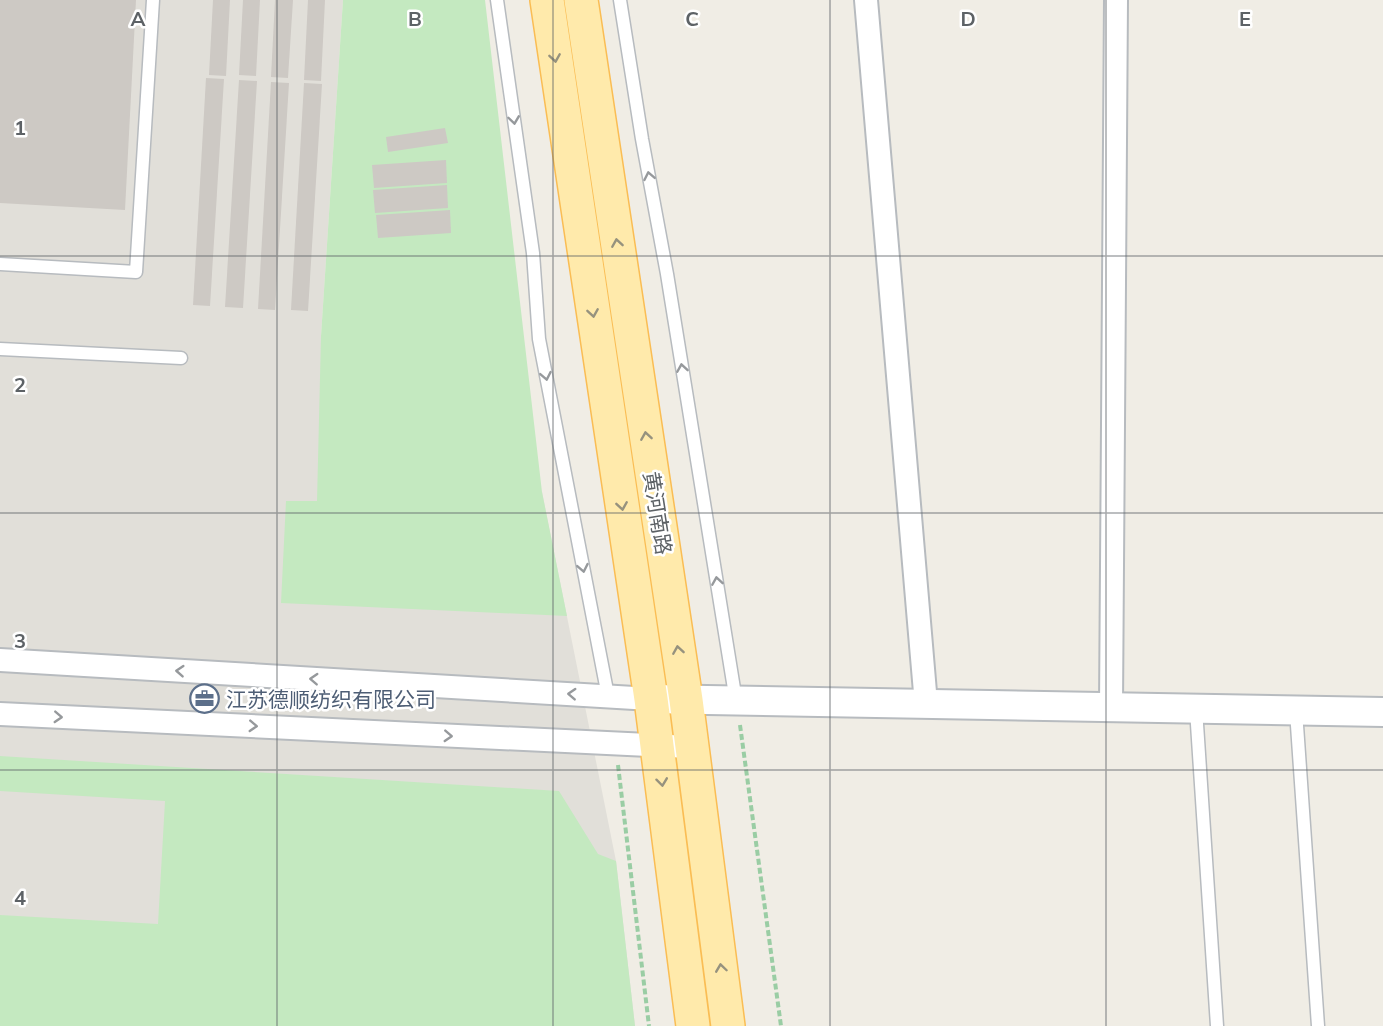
<svg xmlns="http://www.w3.org/2000/svg" width="1383" height="1026" font-family="Mulish,'Noto Sans SC',sans-serif">
  <style>
    .industrial { fill: #e1dfd9 }
    .green { fill: #c4e9c0 }
    .building { fill: #cdc9c4 }
    .lines { fill: none; stroke-linecap: round; stroke-linejoin: round }
    .service-casing { stroke: #b7bbbf; stroke-width: 15 }
    .minor-casing { stroke: #b7bbbf; stroke-width: 26 }
    .tertiary-casing { stroke: #b7bbbf; stroke-width: 32 }
    .primary-casing { stroke: #fabd54; stroke-width: 36 }
    .path { stroke: #9acda4; stroke-width: 4; stroke-dasharray: 6 3; stroke-linecap: butt }
    .service { stroke: #fff; stroke-width: 12 }
    .minor { stroke: #fff; stroke-width: 22 }
    .tertiary { stroke: #fff; stroke-width: 28 }
    .primary { stroke: #ffeaab; stroke-width: 33 }
    .oneway { stroke: #96927e }
    .oneway2 { stroke: #96999c }
    .grid { fill: none; stroke: #5d6266; stroke-width: 1.5; stroke-opacity: 0.55 }
    .labels { text-anchor: middle; dominant-baseline: central; stroke-width: 5; stroke-linejoin: round; paint-order: stroke }
    .street-label { font-size: 21px; fill: #5d6266; stroke: #fff }
    .service-label { font-size: 21px; fill: #4e5e75; stroke: #fff; text-anchor: start }
    .grid-label { font-size: 20px; text-anchor: middle; font-weight: bold; fill: #5d6266; stroke: #fff; stroke-width: 5; stroke-linejoin: round; paint-order: stroke }
  </style>
  <rect width="100%" height="100%" fill="#f0ede5"/>
  <polygon class="industrial" points="0,0 343,0 321,336 542,492 616,861 635,1026 0,1026"/>
  <g class="green">
    <polygon points="343,0 485,0 542,492 567,616 281,603 286,501 317,501 321,336"/>
    <polygon points="0,756 559,791 598,854 616,861 635,1026 0,1026 0,915 158,924 165,801 0,791"/>
  </g>
  <g class="building">
    <polygon points="0,0 136,0 125,210 0,203"/>
    <polygon points="213,0 230,0 226,76 209,75"/>
    <polygon points="243,0 260,0 256,76 239,75"/>
    <polygon points="275,0 293,0 288,78 271,77"/>
    <polygon points="308,0 325,0 321,81 304,80"/>
    <polygon points="206,78 224,79 210,306 193,305"/>
    <polygon points="239,80 257,81 243,308 225,307"/>
    <polygon points="271,82 289,83 275,310 258,309"/>
    <polygon points="304,83 322,84 308,311 291,310"/>
    <polygon points="445,128 448,143 388,152 386,137"/>
    <polygon points="446,160 447,183 374,188 372,165"/>
    <polygon points="447,185 448,208 375,213 373,190"/>
    <polygon points="450,210 451,233 378,238 376,215"/>
  </g>
  <g class="lines">
    <defs>
      <g id="service">
        <polyline points="497,0 533,253 539,339 608,696"/>
        <polyline points="620,0 642,139 667,274 736,701"/>
        <polyline points="0,264 136,272 153,0"/>
        <polyline points="0,349 181,358"/>
        <polyline points="1196,709 1217,1026"/>
        <polyline points="1296,711 1318,1026"/>
      </g>
      <g id="minor">
        <polyline points="866,0 926,704"/>
        <polyline points="0,660 651,699"/>
        <polyline points="1111,707 1116,0"/>
        <polyline points="0,714 690,747"/>
      </g>
      <polyline id="tertiary" points="651,699 1383,712"/>
      <g id="primary">
        <polyline points="547,0 651,699 693,1026"/>
        <polyline points="581,0 686,700 728,1026"/>
      </g>
    </defs>
    <use href="#service" class="service-casing"/>
    <use href="#minor" class="minor-casing"/>
    <use href="#tertiary" class="tertiary-casing"/>
    <use href="#primary" class="primary-casing"/>
    <g class="path">
      <polyline points="740,725 781,1026"/>
      <polyline points="618,765 649,1026"/>
    </g>
    <use href="#service" class="service"/>
    <use href="#minor" class="minor"/>
    <use href="#tertiary" class="tertiary"/>
    <use href="#primary" class="primary"/>
  </g>
  <defs><path id="oneway-chevron" d="M-2-3.5L2.5 0L-2 3.5" fill="none" stroke-width="1.6" stroke-linecap="round" stroke-linejoin="round" transform="scale(1.5)"/></defs>
  <g class="oneway">
    <use href="#oneway-chevron" transform="translate(555 58) rotate(81)"/>
    <use href="#oneway-chevron" transform="translate(617 243) rotate(-99)"/>
    <use href="#oneway-chevron" transform="translate(593 313) rotate(81)"/>
    <use href="#oneway-chevron" transform="translate(646 436) rotate(-99)"/>
    <use href="#oneway-chevron" transform="translate(622 506) rotate(81)"/>
    <use href="#oneway-chevron" transform="translate(678 650) rotate(-99)"/>
    <use href="#oneway-chevron" transform="translate(662 782) rotate(83)"/>
    <use href="#oneway-chevron" transform="translate(721 968) rotate(-98)"/>
  </g>
  <g class="oneway2">
    <use href="#oneway-chevron" transform="translate(514 120) rotate(82)"/>
    <use href="#oneway-chevron" transform="translate(649 176) rotate(-101)"/>
    <use href="#oneway-chevron" transform="translate(682 368) rotate(-99)"/>
    <use href="#oneway-chevron" transform="translate(546 376) rotate(79)"/>
    <use href="#oneway-chevron" transform="translate(583 568) rotate(79)"/>
    <use href="#oneway-chevron" transform="translate(717 581) rotate(-99)"/>
    <use href="#oneway-chevron" transform="translate(180 671) rotate(-176)"/>
    <use href="#oneway-chevron" transform="translate(314 679) rotate(-177)"/>
    <use href="#oneway-chevron" transform="translate(572 694) rotate(-177)"/>
    <use href="#oneway-chevron" transform="translate(58 717) rotate(3)"/>
    <use href="#oneway-chevron" transform="translate(253 726) rotate(3)"/>
    <use href="#oneway-chevron" transform="translate(448 736) rotate(3)"/>
  </g>
  <path class="grid" d="M277,0V1026M553,0V1026M830,0V1026M1106,0V1026M0,256H1383M0,513H1383M0,770H1383"/>
  <defs>
    <symbol id="office-ring" viewBox="-11 -11 22 22"><circle r="9.5" fill="#fff" stroke="#5c6f8a" stroke-width="1.5"/><path d="M-6-3h4V-5.5h4V-3h4V5H-6ZM-1-4.5V-3h2v-1.5ZM-6 0V1H6V0Z" fill="#5c6f8a"/></symbol>
  </defs>
  <g fill-rule="evenodd">
    <use href="#office-ring" x="188" y="682" width="33" height="33"/>
  </g>
  <g class="labels">
    <g class="street-label">
      <text transform="translate(658 513) rotate(81)">黄河南路</text>
    </g>
    <g class="service-label">
      <text x="226" y="699">江苏德顺纺织有限公司</text>
    </g>
  </g>
  <g class="grid-label">
    <text x="138" y="26">A</text>
    <text x="415" y="26">B</text>
    <text x="692" y="26">C</text>
    <text x="968" y="26">D</text>
    <text x="1245" y="26">E</text>
    <text x="20" y="135">1</text>
    <text x="20" y="392">2</text>
    <text x="20" y="648">3</text>
    <text x="20" y="905">4</text>
  </g>
</svg>
